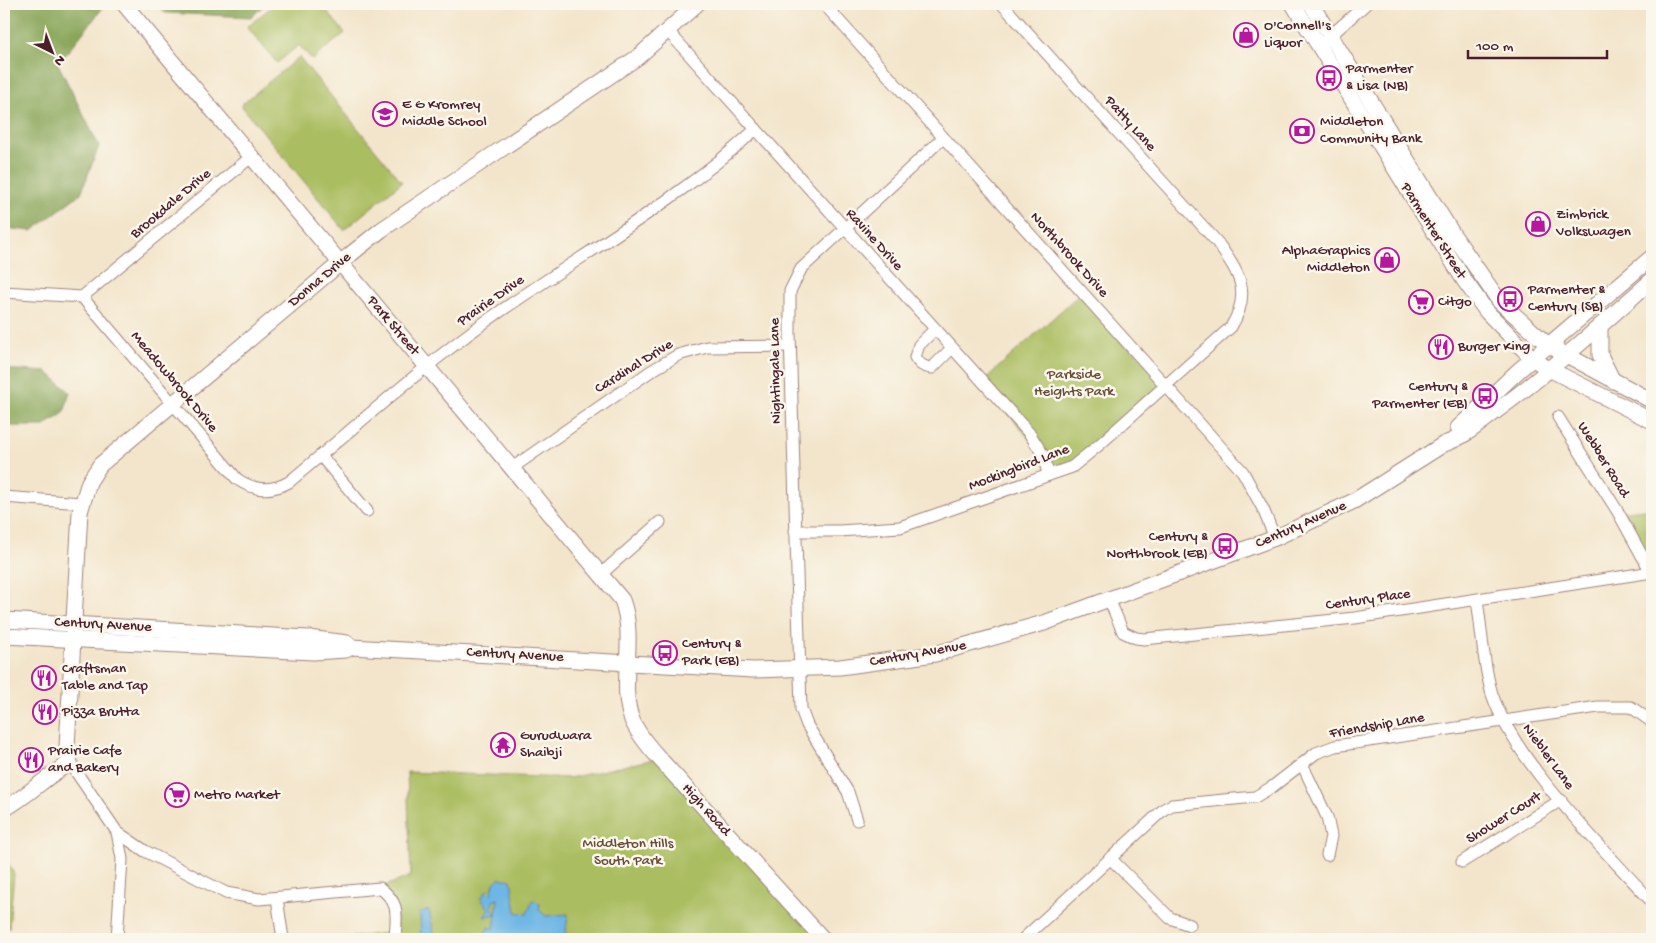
<svg xmlns="http://www.w3.org/2000/svg" width="1656" height="943" font-family="'Gochi Hand',sans-serif">
  <style>
    .green { fill: #aabd61; stroke: #7a6e46 }
    .forest { fill: #87a457; stroke: #686241 }
    .water { fill: #6db6e5; stroke: #5c6a88 }
    .lines { fill: none; stroke-linecap: round; stroke-linejoin: round }
    .street-casing { stroke: #9e827b; stroke-width: 13 }
    .secondary-casing { stroke: #9e827b; stroke-width: 17 }
    .street { stroke: #fff; stroke-width: 11 }
    .secondary { stroke: #fff; stroke-width: 15 }
    .labels { text-anchor: middle; dominant-baseline: central; stroke-width: 5; stroke-linejoin: round; paint-order: stroke }
    .poi-label { font-size: 15px; fill: #4a1f2b; stroke: #fbf7ec; text-anchor: start }
    .street-label { font-size: 15px; fill: #4a1f2b; stroke: #fbf7ec }
    .park-label { font-size: 15px; fill: #674e3b; stroke: #fbf7ec }
  </style>
  <rect width="100%" height="100%" fill="#fbf7ec"/>
  <filter id="ink" filterUnits="userSpaceOnUse"><feTurbulence type="fractalNoise" baseFrequency=".02" numOctaves="2"/><feDisplacementMap in="SourceGraphic" scale="10" xChannelSelector="R" yChannelSelector="G"/><feConvolveMatrix kernelMatrix="1 2 1 2 8 2 1 2 1" color-interpolation-filters="sRGB"/></filter>
  <filter id="wash" filterUnits="userSpaceOnUse"><feTurbulence type="fractalNoise" baseFrequency=".0096" numOctaves="4" result="noise"/><feDisplacementMap in="SourceGraphic" scale="20" xChannelSelector="R" yChannelSelector="G"/><feGaussianBlur stdDeviation="1.12" result="paint"/><feColorMatrix in="noise" values="0 0 0 0 0 0 0 0 0 0 0 0 0 0 0 0 0 1.4 0 .05"/><feComposite in="paint" operator="in"/></filter>
  <g filter="url(#wash)">
    <rect width="100%" height="100%" fill="#f3e5cb"/>
    <g class="green">
      <polygon points="275,4 321,4 345,33 312,60 299,45 277,63 247,27"/>
      <polygon points="299,57 402,182 344,230 241,105"/>
      <polygon points="1082,292 1165,385 1099,445 1048,475 1044,456 982,382"/>
      <polygon points="1652,508 1652,572 1618,512"/>
      <polygon points="659,758 823,939 335,939 395,932 397,910 380,888 411,876 407,772 569,778"/>
      <polygon points="4,855 14,874 9,928 4,931"/>
    </g>
    <g class="forest">
      <polygon points="4,4 98,4 102,9 58,64 99,146 81,193 32,231 4,228"/>
      <polygon points="157,4 265,4 252,17 165,13"/>
      <polygon points="4,369 47,372 70,392 64,413 44,426 4,426"/>
    </g>
    <g class="water">
      <polygon points="499,878 511,880 516,912 527,914 533,900 540,904 539,910 546,916 568,914 565,939 493,939 484,934 489,927 494,929 498,899 493,901 492,907 496,914 484,917 489,909 481,899 487,890 491,894 494,883"/>
      <polygon points="429,910 435,939 421,939 420,913"/>
    </g>
  </g>
  <g filter="url(#ink)">
    <g class="lines">
      <defs>
        <g id="street">
          <polyline points="824,4 1243,472 1263,509 1275,538"/>
          <polyline points="667,30 1029,433 1044,456 1048,475"/>
          <polyline points="1319,46 1366,4"/>
          <polyline points="4,292 82,297 251,157"/>
          <path d="M82,297L237,479C254,491 271,492 289,482C354,428 417,371 485,322C575,258 675,204 756,129"/>
          <path d="M935,329L919,345L915,357C920,365 923,367 932,368L952,348"/>
          <polyline points="1558,417 1618,512 1651,572"/>
          <polyline points="321,456 367,511"/>
          <polyline points="512,468 651,371 678,355 707,347 790,346"/>
          <polyline points="4,497 81,503"/>
          <path d="M795,531H839L900,527L1072,467L1099,445L1231,327C1253,291 1238,272 1217,242L1002,4"/>
          <polyline points="601,574 660,522"/>
          <polyline points="1109,599 1123,632 1136,638 1144,639 1355,618 1652,572"/>
          <path d="M1477,600C1482,631 1483,665 1492,694C1515,763 1603,848 1652,902"/>
          <path d="M70,763L117,832L145,851L226,893L259,899L380,888C401,904 396,915 395,939"/>
          <polyline points="1302,764 1327,817 1331,836 1327,855"/>
          <polyline points="857,820 848,792 807,725 801,709 790,334 790,291 801,269 943,138"/>
          <polyline points="117,832 122,859 117,939"/>
          <polyline points="1110,858 1170,918 1190,925"/>
          <polyline points="1462,862 1561,800"/>
          <polyline points="277,898 283,939"/>
          <polyline points="1023,939 1164,809 1172,805 1255,797 1272,787 1316,753 1335,746 1598,707 1631,707 1652,722"/>
        </g>
        <g id="secondary">
          <path d="M124,4L622,600C637,640 618,684 632,720C638,734 649,747 659,758L823,939"/>
          <polyline points="1293,4 1464,280 1487,312 1533,359 1549,369 1652,421"/>
          <polyline points="1311,4 1452,233 1500,302 1548,345 1652,401"/>
          <polyline points="1600,326 1600,355 1613,381"/>
          <polyline points="1458,428 1518,371 1652,257"/>
          <path d="M4,620L308,638L347,643L351,647L753,670L840,667L935,654L1044,623L1275,538L1354,501L1444,444C1463,438 1479,424 1495,412C1550,372 1601,325 1652,280"/>
          <polyline points="4,636 313,652 346,650 350,648"/>
          <path d="M4,809C28,796 46,776 70,763L67,747L80,512L89,482L100,465L351,254L381,230L638,57L697,4"/>
        </g>
      </defs>
      <use href="#street" class="street-casing"/>
      <use href="#secondary" class="secondary-casing"/>
      <use href="#street" class="street"/>
      <use href="#secondary" class="secondary"/>
    </g>
  </g>
  <defs>
    <symbol id="shop-ring" viewBox="-11 -11 22 22"><circle r="9.5" fill="#fbf7ec" stroke="#b5179e" stroke-width="1.5"/><path d="M-5-2.5h2.3a2.7 3.5 0 0 1 5.4 0H5L5.5 6h-11ZM-1.5-2.5h3a1.5 2.3 0 0 0-3 0Z" fill="#b5179e"/></symbol>
    <symbol id="bus-ring" viewBox="-11 -11 22 22"><circle r="9.5" fill="#fbf7ec" stroke="#b5179e" stroke-width="1.5"/><path d="M-5-6H5V4H4V6H2V4H-2V6H-4V4H-5ZM-3.5-4V0h7V-4ZM-3.5 1.2v1.5H-2V1.2ZM2 1.2v1.5H3.5V1.2Z" fill="#b5179e"/></symbol>
    <symbol id="school-ring" viewBox="-11 -11 22 22"><circle r="9.5" fill="#fbf7ec" stroke="#b5179e" stroke-width="1.5"/><path d="M0-5L7-2L0 1L-7-2ZM-4 1L0 2.5L4 1V4Q0 6-4 4Z" fill="#b5179e"/></symbol>
    <symbol id="bank-ring" viewBox="-11 -11 22 22"><circle r="9.5" fill="#fbf7ec" stroke="#b5179e" stroke-width="1.5"/><path d="M-6-4H6V4H-6ZM0-2.3a2.3 2.3 0 1 0 0 4.6a2.3 2.3 0 1 0 0-4.6Z" fill="#b5179e"/></symbol>
    <symbol id="supermarket-ring" viewBox="-11 -11 22 22"><circle r="9.5" fill="#fbf7ec" stroke="#b5179e" stroke-width="1.5"/><path d="M-6-5.5h2.5l.6 2H6L4.5 2H-2.5L-4.4-4H-6ZM-1.5 3.2a1.3 1.3 0 1 0 .1 0ZM3 3.2a1.3 1.3 0 1 0 .1 0Z" fill="#b5179e"/></symbol>
    <symbol id="restaurant-ring" viewBox="-11 -11 22 22"><circle r="9.5" fill="#fbf7ec" stroke="#b5179e" stroke-width="1.5"/><path d="M-5-6h1v4h1v-4h1v4h1v-4h1v5L-1.5 .5V6h-2V.5L-5-1ZM5-6V6H3V1.5H1.5Q1.5-4 5-6Z" fill="#b5179e"/></symbol>
    <symbol id="temple-ring" viewBox="-11 -11 22 22"><circle r="9.5" fill="#fbf7ec" stroke="#b5179e" stroke-width="1.5"/><path d="M0-6L5-2H3V0L6.5 2.5H4V6H1.5V3h-3V6H-4V2.5H-6.5L-3 0V-2H-5Z" fill="#b5179e"/></symbol>
  </defs>
  <g fill-rule="evenodd">
    <use href="#shop-ring" x="1232" y="21" width="28" height="28"/>
    <use href="#bus-ring" x="1315" y="64" width="28" height="28"/>
    <use href="#school-ring" x="371" y="100" width="28" height="28"/>
    <use href="#bank-ring" x="1288" y="117" width="28" height="28"/>
    <use href="#shop-ring" x="1524" y="210" width="28" height="28"/>
    <use href="#shop-ring" x="1373" y="246" width="28" height="28"/>
    <use href="#bus-ring" x="1496" y="285" width="28" height="28"/>
    <use href="#supermarket-ring" x="1407" y="288" width="28" height="28"/>
    <use href="#restaurant-ring" x="1427" y="333" width="28" height="28"/>
    <use href="#bus-ring" x="1471" y="382" width="28" height="28"/>
    <use href="#bus-ring" x="1211" y="532" width="28" height="28"/>
    <use href="#bus-ring" x="651" y="639" width="28" height="28"/>
    <use href="#restaurant-ring" x="30" y="664" width="28" height="28"/>
    <use href="#restaurant-ring" x="31" y="698" width="28" height="28"/>
    <use href="#temple-ring" x="489" y="731" width="28" height="28"/>
    <use href="#restaurant-ring" x="17" y="746" width="28" height="28"/>
    <use href="#supermarket-ring" x="163" y="781" width="28" height="28"/>
  </g>
  <g class="labels">
    <g class="poi-label">
      <text x="1264" y="26">O'Connell's<tspan x="1264" dy="17">Liquor</tspan></text>
      <text x="1346" y="69">Parmenter<tspan x="1346" dy="17">&amp; Lisa (NB)</tspan></text>
      <text x="402" y="105">E G Kromrey<tspan x="402" dy="17">Middle School</tspan></text>
      <text x="1320" y="122">Middleton<tspan x="1320" dy="17">Community Bank</tspan></text>
      <text x="1556" y="215">Zimbrick<tspan x="1556" dy="17">Volkswagen</tspan></text>
      <text x="1370" y="251" text-anchor="end">AlphaGraphics<tspan x="1370" dy="17">Middleton</tspan></text>
      <text x="1528" y="290">Parmenter &amp;<tspan x="1528" dy="17">Century (SB)</tspan></text>
      <text x="1438" y="302">Citgo</text>
      <text x="1458" y="347">Burger King</text>
      <text x="1468" y="387" text-anchor="end">Century &amp;<tspan x="1468" dy="17">Parmenter (EB)</tspan></text>
      <text x="1208" y="537" text-anchor="end">Century &amp;<tspan x="1208" dy="17">Northbrook (EB)</tspan></text>
      <text x="682" y="644">Century &amp;<tspan x="682" dy="17">Park (EB)</tspan></text>
      <text x="62" y="669">Craftsman<tspan x="62" dy="17">Table and Tap</tspan></text>
      <text x="62" y="712">Pizza Brutta</text>
      <text x="520" y="736">Gurudwara<tspan x="520" dy="17">Shaibji</tspan></text>
      <text x="48" y="751">Prairie Cafe<tspan x="48" dy="17">and Bakery</tspan></text>
      <text x="194" y="795">Metro Market</text>
    </g>
    <g class="street-label">
      <text transform="translate(1130 124) rotate(48)">Patty Lane</text>
      <text transform="translate(171 204) rotate(-40)">Brookdale Drive</text>
      <text transform="translate(1433 231) rotate(58)">Parmenter Street</text>
      <text transform="translate(874 240) rotate(48)">Ravine Drive</text>
      <text transform="translate(1069 255) rotate(48)">Northbrook Drive</text>
      <text transform="translate(320 280) rotate(-40)">Donna Drive</text>
      <text transform="translate(491 301) rotate(-35)">Prairie Drive</text>
      <text transform="translate(393 326) rotate(50)">Park Street</text>
      <text transform="translate(634 367) rotate(-32)">Cardinal Drive</text>
      <text transform="translate(776 371) rotate(-91)">Nightingale Lane</text>
      <text transform="translate(174 382) rotate(50)">Meadowbrook Drive</text>
      <text transform="translate(1603 460) rotate(58)">Webber Road</text>
      <text transform="translate(1019 468) rotate(-21)">Mockingbird Lane</text>
      <text transform="translate(1301 525) rotate(-24)">Century Avenue</text>
      <text transform="translate(1368 600) rotate(-8)">Century Place</text>
      <text transform="translate(103 625) rotate(3)">Century Avenue</text>
      <text transform="translate(918 654) rotate(-10)">Century Avenue</text>
      <text transform="translate(515 655) rotate(3)">Century Avenue</text>
      <text transform="translate(1377 726) rotate(-10)">Friendship Lane</text>
      <text transform="translate(1548 757) rotate(54)">Niebler Lane</text>
      <text transform="translate(706 810) rotate(48)">High Road</text>
      <text transform="translate(1504 818) rotate(-32)">Shower Court</text>
    </g>
    <g class="park-label">
      <text x="1074" y="375">Parkside<tspan x="1074" dy="17">Heights Park</tspan></text>
      <text x="628" y="844">Middleton Hills<tspan x="628" dy="17">South Park</tspan></text>
    </g>
  </g>
  <rect width="1656" height="943" fill="none" stroke="#fbf7ec" stroke-width="20"/>
  <g transform="translate(52 52) rotate(138)" stroke="#fbf7ec" stroke-width="4" paint-order="stroke">
  <path d="M0-4L9 19L0 12L-9 19Z" fill="#4a1f2b"/>
  <text y="-8" font-size="14" font-weight="bold" text-anchor="middle" fill="#4a1f2b">N</text>
  </g>
  <path d="M1468 50v8h139v-8" fill="none" stroke="#4a1f2b" stroke-width="2.5"/>
  <text x="1476" y="50" font-size="15" fill="#4a1f2b" stroke="#fbf7ec" stroke-width="4" paint-order="stroke">100 m</text>
</svg>
